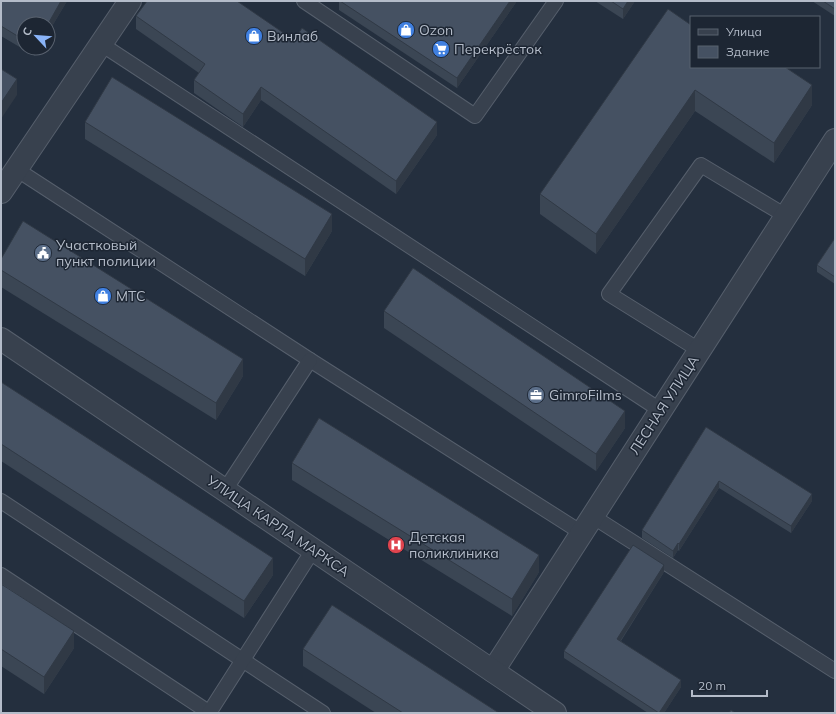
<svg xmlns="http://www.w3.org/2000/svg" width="836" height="714" font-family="Mulish,sans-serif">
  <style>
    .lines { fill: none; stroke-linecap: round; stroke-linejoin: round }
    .service-casing { stroke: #565f6c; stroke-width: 16 }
    .minor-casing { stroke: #565f6c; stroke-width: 24 }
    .tertiary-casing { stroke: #565f6c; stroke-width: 24 }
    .service { stroke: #38414e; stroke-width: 14 }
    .minor { stroke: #38414e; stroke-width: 22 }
    .tertiary { stroke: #38414e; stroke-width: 22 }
    .wall { fill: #3b4654 }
    .shaded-wall { fill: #303945 }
    .building { fill: #455162; stroke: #303945 }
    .labels { text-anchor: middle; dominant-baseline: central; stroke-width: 3; stroke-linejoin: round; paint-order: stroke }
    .poi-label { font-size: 14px; fill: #b4bcc9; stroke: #1d2633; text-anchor: start }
    .street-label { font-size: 14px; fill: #b4bcc9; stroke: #1d2633 }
  </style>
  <rect width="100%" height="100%" fill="#242f3e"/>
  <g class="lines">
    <defs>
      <g id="service">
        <polyline points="304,1 475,116 556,1"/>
        <polyline points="101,44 660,410"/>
        <polyline points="16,169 310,360 582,533"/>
        <polyline points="699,350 609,294 701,165 786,216"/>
        <polyline points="225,490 310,360"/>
        <polyline points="1,501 323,713"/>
        <polyline points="592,516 835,671"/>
        <polyline points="1,575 210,713"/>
        <polyline points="209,713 313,550"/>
      </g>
      <g id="minor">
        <polyline points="1,192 130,1"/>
        <polyline points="493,671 835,140"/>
      </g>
      <polyline id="tertiary" points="1,339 555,713"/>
    </defs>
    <use href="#service" class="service-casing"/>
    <use href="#minor" class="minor-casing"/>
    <use href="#tertiary" class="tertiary-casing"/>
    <use href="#service" class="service"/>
    <use href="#minor" class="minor"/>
    <use href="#tertiary" class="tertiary"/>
  </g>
  <g class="wall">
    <polygon points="1,1 67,1 48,33 24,24 24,48 39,48 35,56 1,36"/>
    <polygon points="339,1 517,1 457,88 339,10"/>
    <polygon points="595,1 635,1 623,19"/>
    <polygon points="812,1 835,1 835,16"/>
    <polygon points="136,16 294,40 437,135 396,194 261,100 243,127 194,93 194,80 199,73 136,29"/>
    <polygon points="691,67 812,105 774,163 695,111 596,254 540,214 540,194"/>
    <polygon points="85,122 332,231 305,276 85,139"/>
    <polygon points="835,238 835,284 817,272 817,265"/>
    <polygon points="1,259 243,376 216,420 1,287"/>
    <polygon points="384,311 625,428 596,471 384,328"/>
    <polygon points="1,382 273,575 244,618 1,461"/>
    <polygon points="706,427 812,501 791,533 719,488 679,551 678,550 673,558 642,538 642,530"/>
    <polygon points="292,463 539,572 512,616 292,480"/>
    <polygon points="664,572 621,641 681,687 664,713 648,713 564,658 564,651"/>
    <polygon points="1,584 74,648 44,694 1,666"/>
    <polygon points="303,649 499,713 376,713 303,666"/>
  </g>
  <g class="shaded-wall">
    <polygon points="61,1 67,1 48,33 48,24"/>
    <polygon points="510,1 517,1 457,88 457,78"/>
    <polygon points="628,1 635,1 623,19 623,9"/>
    <polygon points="35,48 39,48 35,56"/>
    <polygon points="17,79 17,95 1,119 1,103"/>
    <polygon points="812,85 812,105 774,163 774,143"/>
    <polygon points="261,87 261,100 243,127 243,114"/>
    <polygon points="695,90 695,111 596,254 596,234"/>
    <polygon points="437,122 437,135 396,194 396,181"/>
    <polygon points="332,214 332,231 305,276 305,259"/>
    <polygon points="243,359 243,376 216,420 216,403"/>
    <polygon points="625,411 625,428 596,471 596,454"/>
    <polygon points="719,481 719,488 679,551 679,544"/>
    <polygon points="812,494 812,501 791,533 791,526"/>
    <polygon points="678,543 678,550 673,558 673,551"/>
    <polygon points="539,555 539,572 512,616 512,599"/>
    <polygon points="273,558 273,575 244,618 244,601"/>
    <polygon points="664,565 664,572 617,646 617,639"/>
    <polygon points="74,631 74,648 44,694 44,677"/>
    <polygon points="681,680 681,687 664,713 659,713"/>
  </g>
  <g class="building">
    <polygon points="1,1 61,1 48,24 24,24 24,40 1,26"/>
    <polygon points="147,1 237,1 294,40 302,28 437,122 396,181 261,87 243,114 194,80 205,64 136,16"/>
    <polygon points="340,1 510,1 457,78"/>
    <polygon points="611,1 628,1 623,9"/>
    <polygon points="823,1 835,1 835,9"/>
    <polygon points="668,9 691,25 691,67 785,67 812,85 774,143 695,90 596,234 540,194"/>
    <polygon points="1,69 17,79 1,103"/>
    <polygon points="112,77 332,214 305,259 85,122"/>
    <polygon points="23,221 243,359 216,403 1,270 1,259"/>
    <polygon points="835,238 835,277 817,265"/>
    <polygon points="413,268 625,411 596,454 384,311"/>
    <polygon points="1,382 273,558 244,601 1,444"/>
    <polygon points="319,418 539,555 512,599 292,463"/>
    <polygon points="706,427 812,494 791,526 719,481 679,544 678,543 673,551 642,530"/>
    <polygon points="633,545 664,565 617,639 681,680 659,713 564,651"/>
    <polygon points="1,584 74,631 44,677 1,649"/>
    <polygon points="332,605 499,713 403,713 303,649"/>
    <polygon points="731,710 735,713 729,713"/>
  </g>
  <defs>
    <symbol id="shop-disc" viewBox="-11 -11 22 22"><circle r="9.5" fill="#3f7fe0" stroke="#1d2633"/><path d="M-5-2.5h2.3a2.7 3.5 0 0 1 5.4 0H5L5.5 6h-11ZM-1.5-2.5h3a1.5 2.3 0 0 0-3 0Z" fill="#fff"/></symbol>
    <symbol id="supermarket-disc" viewBox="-11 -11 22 22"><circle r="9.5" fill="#3f7fe0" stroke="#1d2633"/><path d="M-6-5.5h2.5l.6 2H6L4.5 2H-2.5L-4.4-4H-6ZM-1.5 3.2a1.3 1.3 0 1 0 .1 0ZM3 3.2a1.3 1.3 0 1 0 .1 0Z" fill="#fff"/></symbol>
    <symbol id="civic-disc" viewBox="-11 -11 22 22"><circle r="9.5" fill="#5c6f8a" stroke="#1d2633"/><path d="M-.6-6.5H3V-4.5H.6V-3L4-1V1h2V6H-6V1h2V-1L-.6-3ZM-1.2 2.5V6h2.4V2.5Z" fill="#fff"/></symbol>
    <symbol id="office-disc" viewBox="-11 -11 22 22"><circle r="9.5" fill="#5c6f8a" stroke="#1d2633"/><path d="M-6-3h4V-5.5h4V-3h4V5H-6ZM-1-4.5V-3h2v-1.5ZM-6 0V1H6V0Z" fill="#fff"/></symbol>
    <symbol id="hospital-disc" viewBox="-11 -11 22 22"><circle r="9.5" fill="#e0444e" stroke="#1d2633"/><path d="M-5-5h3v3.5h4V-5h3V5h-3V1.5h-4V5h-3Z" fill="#fff"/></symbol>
  </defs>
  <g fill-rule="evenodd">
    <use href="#shop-disc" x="396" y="20" width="20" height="20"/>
    <use href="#shop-disc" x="244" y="26" width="20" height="20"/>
    <use href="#supermarket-disc" x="431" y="39" width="20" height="20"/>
    <use href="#civic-disc" x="33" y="243" width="20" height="20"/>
    <use href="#shop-disc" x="93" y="286" width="20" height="20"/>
    <use href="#office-disc" x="526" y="385" width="20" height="20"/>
    <use href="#hospital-disc" x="386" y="535" width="20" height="20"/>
  </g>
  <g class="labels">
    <g class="poi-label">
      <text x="419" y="30">Ozon</text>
      <text x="267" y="36">Винлаб</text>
      <text x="454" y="49">Перекрёсток</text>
      <text x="56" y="245">Участковый<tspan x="56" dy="16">пункт полиции</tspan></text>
      <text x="116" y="296">МТС</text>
      <text x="549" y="395">GimroFilms</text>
      <text x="409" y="537">Детская<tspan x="409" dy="16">поликлиника</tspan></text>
    </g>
    <g class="street-label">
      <text transform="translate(664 405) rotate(-57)">ЛЕСНАЯ УЛИЦА</text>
      <text transform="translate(278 526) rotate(34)">УЛИЦА КАРЛА МАРКСА</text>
    </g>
  </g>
  <rect width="836" height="714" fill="none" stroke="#b4bcc9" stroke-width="4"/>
  <rect x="690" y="16" width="130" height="52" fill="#1d2633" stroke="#59626f"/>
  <rect x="698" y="29" width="20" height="6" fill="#38414e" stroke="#59626f"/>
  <text x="726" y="36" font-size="12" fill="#b4bcc9">Улица</text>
  <rect x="698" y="46" width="20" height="12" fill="#455162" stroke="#59626f"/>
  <text x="726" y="56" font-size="12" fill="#b4bcc9">Здание</text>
  <g transform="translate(36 36) rotate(296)"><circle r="19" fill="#1d2633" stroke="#59626f"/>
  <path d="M0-3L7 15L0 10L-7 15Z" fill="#8ab4f8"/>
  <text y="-6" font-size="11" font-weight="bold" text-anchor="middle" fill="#b4bcc9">С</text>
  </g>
  <path d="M692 690v6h75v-6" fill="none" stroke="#b4bcc9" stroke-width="2"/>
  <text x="698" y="690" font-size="12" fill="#b4bcc9" stroke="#1d2633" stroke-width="3" paint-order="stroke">20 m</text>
</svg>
